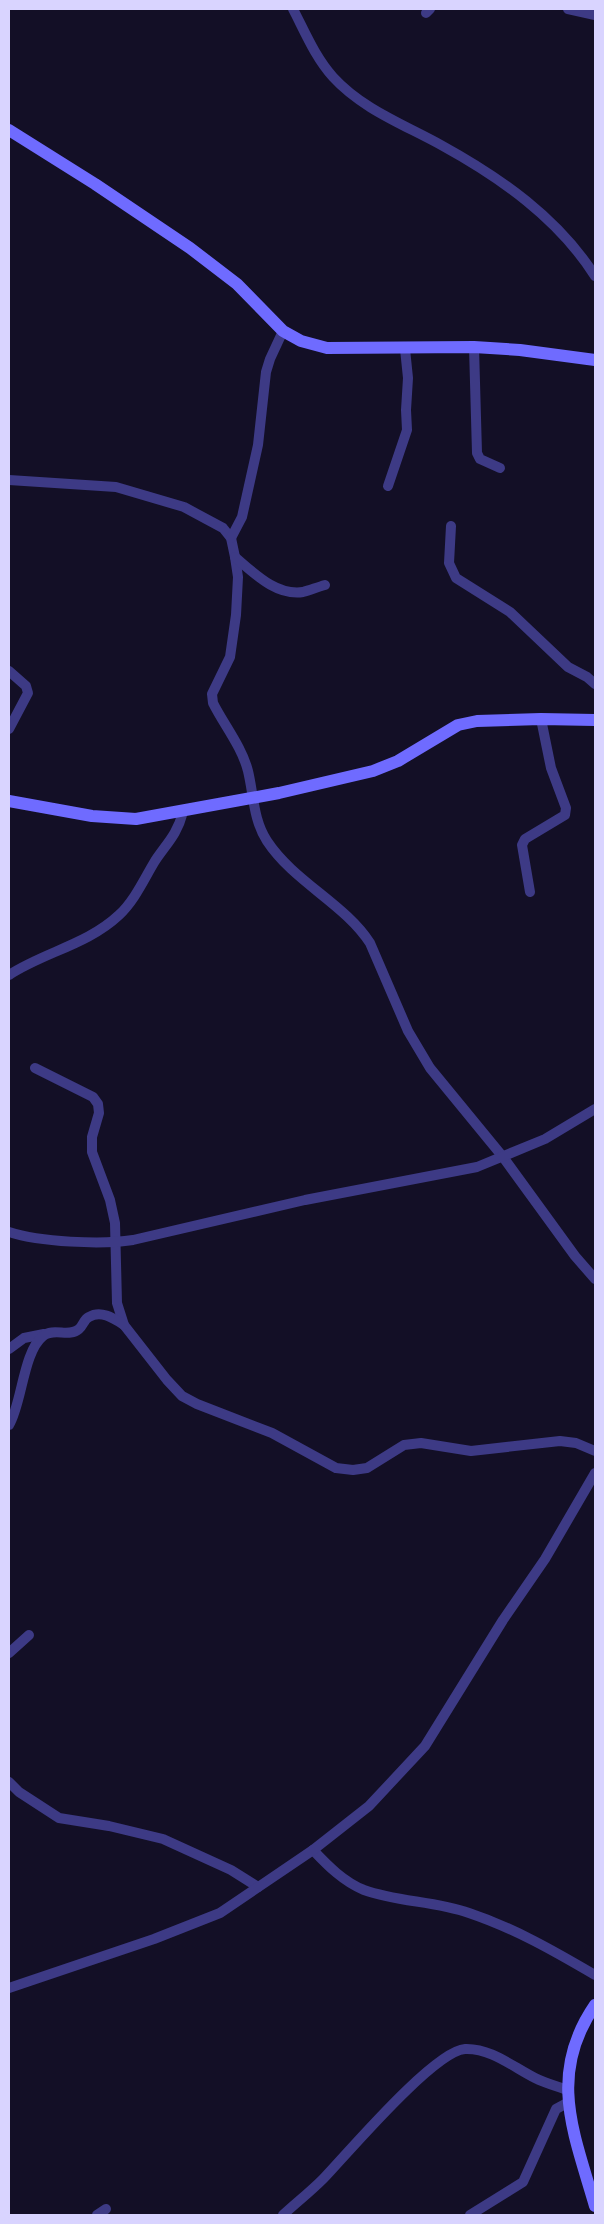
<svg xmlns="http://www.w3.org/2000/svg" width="604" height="2224" font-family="'Noto Sans',sans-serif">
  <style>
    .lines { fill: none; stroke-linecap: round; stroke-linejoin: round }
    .street { stroke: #3d3a85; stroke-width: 10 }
    .secondary { stroke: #6f6bff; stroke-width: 12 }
  </style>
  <rect width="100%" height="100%" fill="#130f26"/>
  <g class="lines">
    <g class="street">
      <path d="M293,9C305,32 315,57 333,77C362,109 405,125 441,145C501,178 558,218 595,276"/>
      <polyline points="568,9 595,15"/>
      <polyline points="426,13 430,9"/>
      <polyline points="474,347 477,453 480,459 500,468"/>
      <path d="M9,480L116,487L184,507L223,528L231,538L235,557L238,577L236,615L230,657L212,694L213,703C224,725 242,747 248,771C254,796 253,819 267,841C294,882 345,904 370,943L408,1031L430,1068L503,1157L575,1256L595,1279"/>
      <polyline points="388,486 407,430 406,410 408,378 405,349"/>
      <polyline points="451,526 449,563 456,578 510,612 568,667 587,677 595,684"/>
      <polyline points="231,538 242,517 258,445 266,372 270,359 283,331"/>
      <path d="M235,557C254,573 276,596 303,592C310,590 318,587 325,585"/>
      <polyline points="9,671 26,686 28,693 9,729"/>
      <polyline points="530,892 522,845 525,839 565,815 566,808 551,768 541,719"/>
      <path d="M9,975C44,952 87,945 119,915C135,900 144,879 155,861C167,843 177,835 183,812"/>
      <polyline points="35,1068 93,1097 98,1104 99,1113 92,1137 92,1152 110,1200 115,1223 117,1303 124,1325 167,1380 182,1396 197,1404 272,1433 336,1468 353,1470 367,1468 404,1445 421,1443 471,1451 560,1441 576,1443 595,1451"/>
      <path d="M9,1232C40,1242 101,1245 133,1240L305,1200L477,1167L545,1139L595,1109"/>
      <polyline points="9,1349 24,1338 44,1334"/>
      <path d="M9,1425C22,1404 23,1352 43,1336C54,1327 69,1338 79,1329C83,1326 84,1319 89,1317C101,1310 113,1318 124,1325"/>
      <polyline points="9,1653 29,1635"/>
      <polyline points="9,1782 19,1792 59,1818 109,1826 163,1839 231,1870 258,1887"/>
      <path d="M313,1850C328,1866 344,1882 364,1890C397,1902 435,1901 469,1913C514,1928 554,1951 595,1975"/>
      <polyline points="9,1988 154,1939 220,1913 313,1850 369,1806 425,1746 503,1620 545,1559 595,1473"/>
      <polyline points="97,2215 106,2209"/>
      <path d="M283,2215C296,2203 310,2192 323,2179C347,2154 434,2051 465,2049C491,2048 513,2067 535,2078C545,2083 556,2086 567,2090"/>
      <polyline points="470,2215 523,2182 556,2109 569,2102"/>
    </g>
    <g class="secondary">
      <polyline points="9,130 95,184 190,248 237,284 283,331 301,341 327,348 474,347 520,350 595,360"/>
      <polyline points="9,801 92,816 136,819 279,793 373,771 398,761 458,725 477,721 541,719 595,720"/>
      <path d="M595,2005C547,2075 574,2133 595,2206"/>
    </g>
  </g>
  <rect width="604" height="2224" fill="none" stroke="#d9d4ff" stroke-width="20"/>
</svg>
